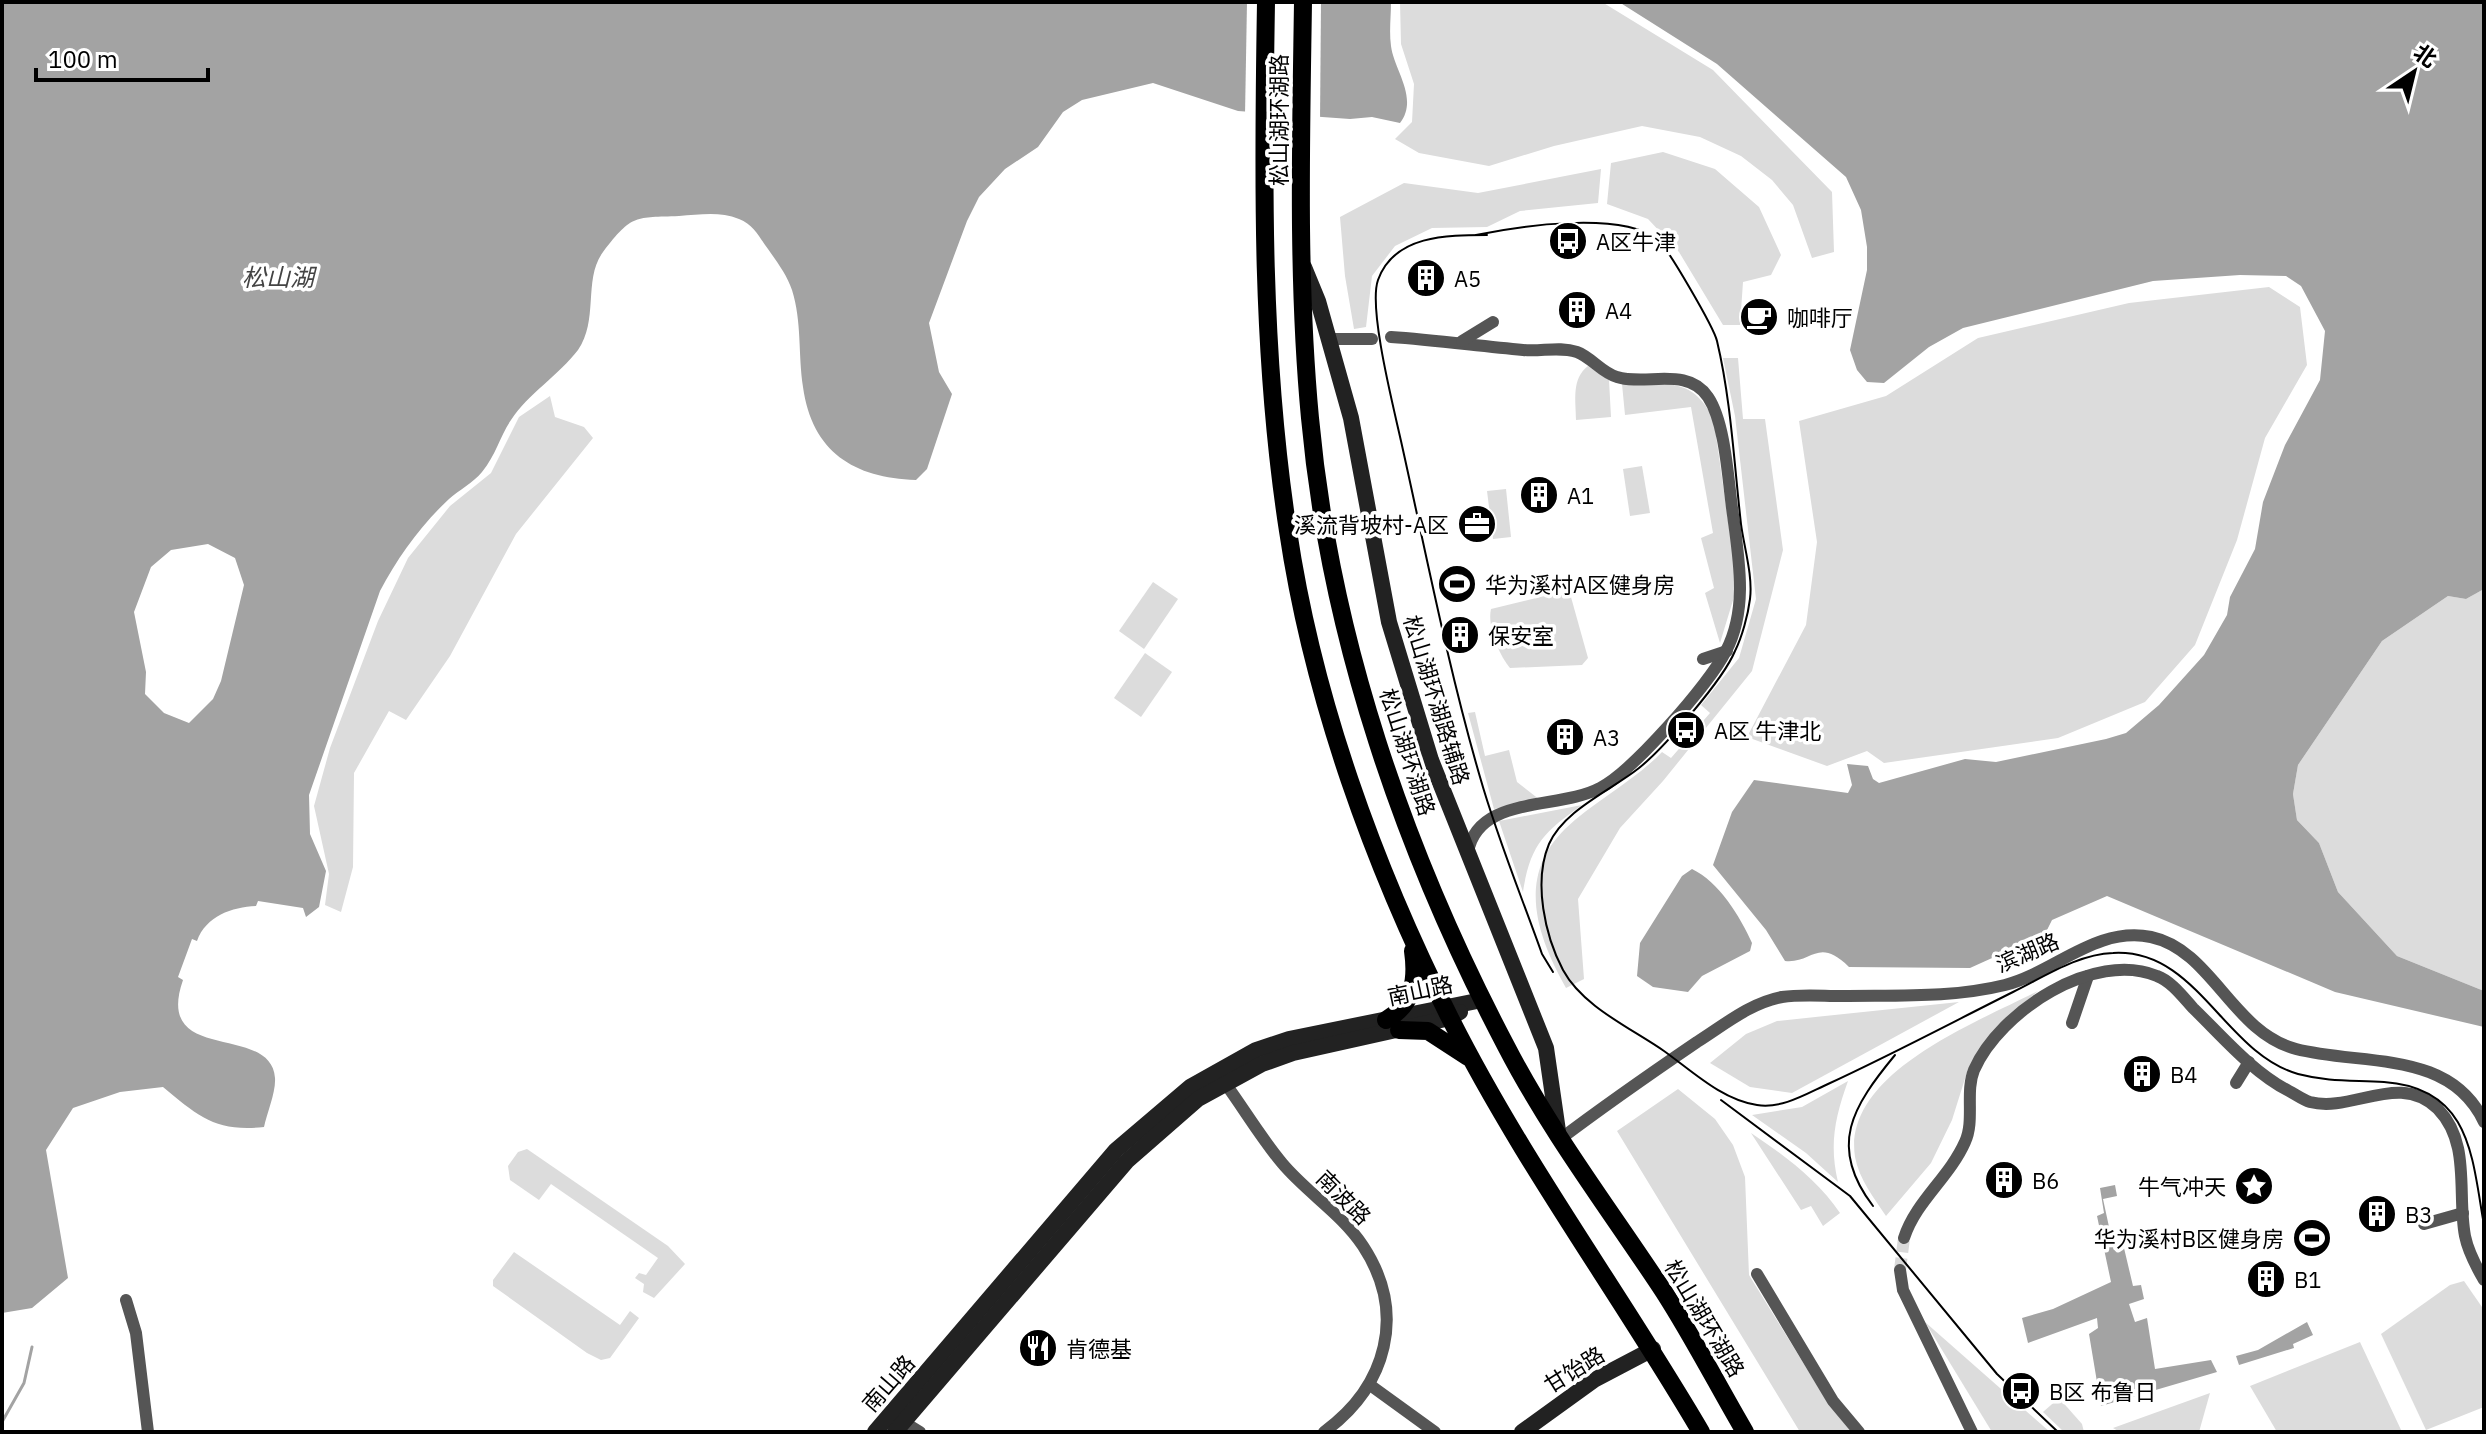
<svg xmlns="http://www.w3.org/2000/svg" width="2486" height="1434" font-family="'IBM Plex Sans','Noto Sans SC',sans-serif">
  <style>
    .green { fill: #dcdcdc }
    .water { fill: #a3a3a3; fill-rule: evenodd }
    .pier { fill: #fff }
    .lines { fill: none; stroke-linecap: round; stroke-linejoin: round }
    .stream { stroke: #a3a3a3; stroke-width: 3 }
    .street-tunnel { stroke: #d9d9d9; stroke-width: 12; stroke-dasharray: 12 6; stroke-linecap: butt }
    .street { stroke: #555; stroke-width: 12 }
    .secondary { stroke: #222; stroke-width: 16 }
    .primary { stroke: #000; stroke-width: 18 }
    .tram { stroke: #000; stroke-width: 2 }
    .labels { text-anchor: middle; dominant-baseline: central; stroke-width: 7; stroke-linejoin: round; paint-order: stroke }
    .street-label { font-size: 22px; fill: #000; stroke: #fff }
    .poi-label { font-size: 22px; fill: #000; stroke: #fff; text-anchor: start }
    .water-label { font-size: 24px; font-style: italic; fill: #444; stroke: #fff }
  </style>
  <rect width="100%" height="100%" fill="#fff"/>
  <g class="green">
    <polygon points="1400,2 1602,2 1713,70 1832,192 1834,252 1812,258 1793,205 1772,180 1741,156 1700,137 1642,126 1554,146 1489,166 1419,153 1395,139 1412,122 1414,84 1401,44"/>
    <polygon points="1663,152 1715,169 1759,207 1781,255 1771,275 1743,282 1740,325 1723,325 1679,252 1648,219 1607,204 1611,163"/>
    <polygon points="1601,169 1598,203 1520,211 1487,227 1432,228 1395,246 1372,276 1366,327 1354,329 1345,276 1340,217 1404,183 1478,193"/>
    <polygon points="2269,287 2300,307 2307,365 2265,438 2237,540 2195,645 2145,702 2058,738 1884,763 1867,751 1827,766 1747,737 1806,625 1817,542 1799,421 1886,396 1978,338 2129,303"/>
    <path d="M1723,358H1738L1743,419H1765L1783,550L1752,671L1663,781L1620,828L1578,899L1584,979L1566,988C1537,936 1516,877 1565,829C1594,801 1633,782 1662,752L1671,758L1710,713L1701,705L1739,658L1756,599L1735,416Z"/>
    <path d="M1588,366L1609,380L1611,417L1576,420C1576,401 1571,379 1588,366Z"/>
    <path d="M1622,384C1666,384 1694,376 1714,421L1735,570L1734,597L1720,643L1705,593L1714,588L1701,538L1713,533L1691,407L1625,415Z"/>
    <polygon points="550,396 555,417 584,427 593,438 516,534 450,656 406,720 389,711 354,773 353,867 341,912 325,905 329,874 314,806 330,748 378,621 408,558 450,506 491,473 519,417"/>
    <polygon points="1642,466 1650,513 1630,516 1623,469"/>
    <polygon points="1506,489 1511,537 1493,539 1487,491"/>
    <polygon points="1153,582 1178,599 1144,649 1119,631"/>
    <polygon points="2484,589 2484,991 2397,956 2338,892 2319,843 2297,820 2293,794 2298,765 2382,641 2448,596 2466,599"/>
    <path d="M1569,590L1588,658L1582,665L1510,668C1499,655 1487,626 1491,609Z"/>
    <polygon points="1145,653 1172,672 1141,717 1114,698"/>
    <polygon points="1475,712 1485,756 1509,750 1517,782 1540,800 1494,809 1468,713"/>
    <path d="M1582,805C1544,832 1530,845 1523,892L1499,821Z"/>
    <path d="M2038,991L2004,1020L1968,1069L1952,1120L1931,1163L1886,1216C1874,1198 1859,1179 1855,1157C1842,1073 1978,1022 2038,991Z"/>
    <polygon points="1959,1002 1792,1093 1750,1087 1710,1063 1746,1034 1777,1021"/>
    <path d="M1848,1081C1835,1117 1829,1145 1838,1182L1806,1153L1752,1115L1802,1107Z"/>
    <polygon points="1678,1089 1715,1119 1733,1145 1745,1177 1749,1275 1828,1403 1851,1432 1800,1432 1617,1131"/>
    <path d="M1751,1133C1784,1155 1818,1180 1840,1213L1823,1226L1811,1206L1801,1210Z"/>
    <polygon points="527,1149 668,1246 685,1264 654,1298 643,1292 644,1284 635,1278 639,1273 646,1275 658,1258 551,1184 539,1200 510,1180 508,1166 518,1152"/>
    <polygon points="514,1252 620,1325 630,1311 639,1318 610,1358 601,1360 587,1353 493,1286 493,1280"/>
    <polygon points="2464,1281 2484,1310 2484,1407 2426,1430 2381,1334 2450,1285"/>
    <polygon points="1925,1322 2050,1432 1992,1432"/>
    <polygon points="2360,1342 2402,1432 2277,1432 2250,1386"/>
    <polygon points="2210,1393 2199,1432 2120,1432 2113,1428"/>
    <polygon points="2059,1398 2082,1424 2084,1432 2064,1432 2043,1412"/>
  </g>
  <g class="water">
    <path d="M2,2H1391C1391,16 1389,32 1391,46C1394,70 1419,98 1400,123L1372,117L1350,119L1238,111L1153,83L1082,100L1063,112L1038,147L1005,169L979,197L967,221L929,323L939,372L952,394L927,469L916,480C854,478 812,452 803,387C798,354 802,322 792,290C787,275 777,262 768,249C759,237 754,225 739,219C719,211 699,215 679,216C635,218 633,213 603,252C583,279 599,320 578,350C559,375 528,394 511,420C500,436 496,455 482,472C473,483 459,490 449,499C421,525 398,557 380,591L309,795L310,834L326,871L319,907L306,917L303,908L258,901L256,906C232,907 206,916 197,941L192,939L178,977L183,980C153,1066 271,1022 275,1078C276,1092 267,1113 264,1127C216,1132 199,1117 163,1087L120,1092L73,1108L46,1150L68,1278L32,1308L2,1313ZM208,544L235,558L244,585L221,681L213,699L189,723L164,713L145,694L146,672L134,612L151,567L171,550Z"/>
    <path d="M1619,2H2484V589L2466,599L2448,596L2382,641L2298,765L2293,794L2297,820L2319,843L2338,892L2397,956L2484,991V1027L2335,992L2107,896L2052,920L2045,934L1970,968L1849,967C1818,936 1812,964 1785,961L1766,930L1713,865L1732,812L1754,780L1848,793L1852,785L1847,764L1868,766L1873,779L1879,783L1965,759L1996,762L2106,739L2126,733L2159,705L2204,655L2227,615L2230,597L2255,549L2263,502L2285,445L2320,380L2325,331L2301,286L2286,276L2240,275L2153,281L1963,328L1929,347L1884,383L1867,382L1857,370L1850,350L1867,270V247L1861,210L1846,177L1717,64Z"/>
    <path d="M1692,869C1719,882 1740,916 1752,943L1750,951L1702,976L1688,992L1653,987L1637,976L1640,943L1682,876Z"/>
    <polygon points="2115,1185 2117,1196 2103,1199 2114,1250 2124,1248 2133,1286 2141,1285 2144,1299 2129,1304 2135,1322 2147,1318 2155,1369 2211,1360 2217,1372 2101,1406 2089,1334 2098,1328 2097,1318 2028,1343 2022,1318 2053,1309 2111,1282 2097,1216 2104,1213 2100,1188"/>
    <polygon points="2307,1322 2313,1335 2293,1344 2294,1348 2239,1365 2236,1356 2258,1350"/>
  </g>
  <polygon class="pier" points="1247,2 1321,2 1320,121 1245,115"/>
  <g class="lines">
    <polyline class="stream" points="2,1422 24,1383 32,1347"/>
    <polyline class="street-tunnel" points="1900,1270 1904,1238"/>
    <g class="street">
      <path d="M1391,337C1435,340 1478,346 1523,350C1541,352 1559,346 1577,352C1591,357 1602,373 1617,377C1646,386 1688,366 1708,397C1726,424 1728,482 1733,515C1739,560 1748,609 1726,651C1709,684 1632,772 1600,788C1559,810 1478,795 1468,852"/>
      <polyline points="1329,339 1372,339"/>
      <polyline points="1462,341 1493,322"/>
      <polyline points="1703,659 1727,651"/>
      <polyline points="2072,1023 2088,976"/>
      <path d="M1225,1083C1244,1109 1261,1138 1282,1163C1306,1192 1342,1214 1363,1246C1407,1313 1387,1386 1324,1432"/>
      <polyline points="2236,1083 2249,1062"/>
      <path d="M1559,1140C1604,1106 1650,1074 1697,1042C1724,1025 1750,1003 1782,997C1801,994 1822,996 1842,996C1896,995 1953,998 2005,985C2055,972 2096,926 2151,937C2212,950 2232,1032 2296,1049C2362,1066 2450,1049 2484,1122"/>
      <polyline points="2423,1216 2424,1224 2463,1213"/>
      <path d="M1904,1238C1916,1201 1949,1178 1965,1142C1975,1121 1965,1092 1974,1070C2000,1011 2094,950 2157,976C2171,981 2183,997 2193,1008C2222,1036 2252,1072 2289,1091C2295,1094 2303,1100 2310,1102C2353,1113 2399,1071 2438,1109C2471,1143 2457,1194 2465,1236C2468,1251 2477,1268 2484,1280"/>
      <polyline points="1900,1270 1903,1290 1972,1432"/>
      <polyline points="1757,1274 1833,1401 1859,1432"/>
      <polyline points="126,1300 136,1333 148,1432"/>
      <polyline points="1370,1385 1435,1432"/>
      <polyline points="899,1419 920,1432"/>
    </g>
    <g class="secondary">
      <polyline points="1304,267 1318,301 1351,418 1389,622 1431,760 1546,1048 1558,1131"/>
      <polyline points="875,1432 1116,1150 1190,1087 1256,1050 1289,1039 1482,1000"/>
      <polyline points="895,1432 1127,1161 1198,1099 1262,1064 1293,1053 1450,1018 1460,1012"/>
      <polyline points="1522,1432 1594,1380 1653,1349"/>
    </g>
    <g class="primary">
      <path d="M1266,2C1263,179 1261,356 1288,531C1313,699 1374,867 1450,1018C1523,1163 1619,1292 1701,1432"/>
      <path d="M1303,2C1301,140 1297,280 1310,418C1330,637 1404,852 1506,1046C1551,1133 1610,1210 1664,1292C1693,1337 1718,1386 1745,1432"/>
      <path d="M1386,1020C1414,1004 1417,979 1413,951"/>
      <polyline points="1399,1030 1428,1031 1468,1057"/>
    </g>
    <g class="tram">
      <path d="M1476,235C1519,226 1620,211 1657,239C1667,246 1714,328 1717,341C1731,400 1734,463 1741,524C1744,547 1753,576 1750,599C1748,615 1742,637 1735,651C1723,680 1664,748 1639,768C1610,791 1564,810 1549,844C1533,882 1545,936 1563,970C1583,1007 1631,1028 1664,1051C1692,1071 1722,1100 1757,1105C1782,1109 1806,1094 1828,1084C1891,1055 1951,1023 2013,992C2044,977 2078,954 2113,953C2197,948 2224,1053 2298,1074C2328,1082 2354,1080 2384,1082C2472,1088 2472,1159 2484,1225"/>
      <path d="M1487,235C1447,235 1394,235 1378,280C1368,308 1394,409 1401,441C1426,553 1448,667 1480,777C1497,837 1521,895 1542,954L1553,972"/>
      <polyline points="1721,1100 1850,1196 1997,1374 2058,1432"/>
      <path d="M1873,1206C1827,1146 1853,1106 1895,1055"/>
    </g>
  </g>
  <defs>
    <symbol id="bus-disc" viewBox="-11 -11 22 22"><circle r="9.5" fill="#000" stroke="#fff"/><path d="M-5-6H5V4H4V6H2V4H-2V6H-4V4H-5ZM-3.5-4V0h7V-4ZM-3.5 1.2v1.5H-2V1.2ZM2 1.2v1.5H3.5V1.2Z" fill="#fff"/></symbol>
    <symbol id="building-disc" viewBox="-11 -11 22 22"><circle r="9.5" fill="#000" stroke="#fff"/><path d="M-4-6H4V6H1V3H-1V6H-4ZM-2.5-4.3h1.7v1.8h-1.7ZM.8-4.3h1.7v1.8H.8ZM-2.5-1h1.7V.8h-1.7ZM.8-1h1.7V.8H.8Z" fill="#fff"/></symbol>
    <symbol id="cafe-disc" viewBox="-11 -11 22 22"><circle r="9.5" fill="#000" stroke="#fff"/><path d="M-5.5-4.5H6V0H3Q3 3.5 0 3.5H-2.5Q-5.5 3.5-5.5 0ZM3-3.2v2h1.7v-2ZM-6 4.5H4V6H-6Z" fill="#fff"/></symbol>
    <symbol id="office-disc" viewBox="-11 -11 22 22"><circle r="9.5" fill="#000" stroke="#fff"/><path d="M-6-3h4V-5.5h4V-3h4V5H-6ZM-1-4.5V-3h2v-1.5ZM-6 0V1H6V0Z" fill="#fff"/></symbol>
    <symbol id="stadium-disc" viewBox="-11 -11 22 22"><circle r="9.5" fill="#000" stroke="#fff"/><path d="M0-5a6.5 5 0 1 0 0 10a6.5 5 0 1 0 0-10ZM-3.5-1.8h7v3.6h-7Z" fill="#fff"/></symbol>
    <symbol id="sight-disc" viewBox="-11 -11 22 22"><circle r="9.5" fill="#000" stroke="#fff"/><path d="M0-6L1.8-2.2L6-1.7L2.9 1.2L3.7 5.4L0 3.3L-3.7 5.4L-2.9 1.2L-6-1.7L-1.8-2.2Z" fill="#fff"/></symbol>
    <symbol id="restaurant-disc" viewBox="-11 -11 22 22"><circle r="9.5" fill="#000" stroke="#fff"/><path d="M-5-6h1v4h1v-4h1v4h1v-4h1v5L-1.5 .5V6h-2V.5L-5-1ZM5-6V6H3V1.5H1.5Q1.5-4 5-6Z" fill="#fff"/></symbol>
  </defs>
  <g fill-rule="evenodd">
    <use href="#bus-disc" x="1546" y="219" width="44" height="44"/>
    <use href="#building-disc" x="1404" y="256" width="44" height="44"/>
    <use href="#building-disc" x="1555" y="288" width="44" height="44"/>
    <use href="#cafe-disc" x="1737" y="295" width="44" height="44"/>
    <use href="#building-disc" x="1517" y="473" width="44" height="44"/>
    <use href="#office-disc" x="1455" y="502" width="44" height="44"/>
    <use href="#stadium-disc" x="1435" y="562" width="44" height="44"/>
    <use href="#building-disc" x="1438" y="613" width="44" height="44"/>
    <use href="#bus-disc" x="1664" y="708" width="44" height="44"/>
    <use href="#building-disc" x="1543" y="715" width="44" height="44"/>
    <use href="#building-disc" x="2120" y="1052" width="44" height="44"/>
    <use href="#building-disc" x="1982" y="1158" width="44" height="44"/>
    <use href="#sight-disc" x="2232" y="1164" width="44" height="44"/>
    <use href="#building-disc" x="2355" y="1192" width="44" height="44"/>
    <use href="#stadium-disc" x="2290" y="1216" width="44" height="44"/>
    <use href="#building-disc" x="2244" y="1257" width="44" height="44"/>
    <use href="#restaurant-disc" x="1016" y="1326" width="44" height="44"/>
    <use href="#bus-disc" x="1999" y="1369" width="44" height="44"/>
  </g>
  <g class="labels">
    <g class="street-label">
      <text transform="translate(1278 120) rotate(-90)">松山湖环湖路</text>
      <text transform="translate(1437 700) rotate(73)">松山湖环湖路辅路</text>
      <text transform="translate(1408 752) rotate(72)">松山湖环湖路</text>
      <text transform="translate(2027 952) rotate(-23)">滨湖路</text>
      <text transform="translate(1420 990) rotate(-12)">南山路</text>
      <text transform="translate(1344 1197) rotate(45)">南波路</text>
      <text transform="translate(1705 1318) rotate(59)">松山湖环湖路</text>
      <text transform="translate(1574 1369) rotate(-32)">甘饴路</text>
      <text transform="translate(888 1383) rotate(-49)">南山路</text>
    </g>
    <g class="poi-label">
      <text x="1596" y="241">A区牛津</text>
      <text x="1454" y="278">A5</text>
      <text x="1605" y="310">A4</text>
      <text x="1787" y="317">咖啡厅</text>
      <text x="1567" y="495">A1</text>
      <text x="1449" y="524" text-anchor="end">溪流背坡村-A区</text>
      <text x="1485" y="584">华为溪村A区健身房</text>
      <text x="1488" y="635">保安室</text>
      <text x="1714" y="730">A区 牛津北</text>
      <text x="1593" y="737">A3</text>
      <text x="2170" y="1074">B4</text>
      <text x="2032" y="1180">B6</text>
      <text x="2226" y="1186" text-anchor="end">牛气冲天</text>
      <text x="2405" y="1214">B3</text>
      <text x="2284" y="1238" text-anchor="end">华为溪村B区健身房</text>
      <text x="2294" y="1279">B1</text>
      <text x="1066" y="1348">肯德基</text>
      <text x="2049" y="1391">B区 布鲁日</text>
    </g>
    <g class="water-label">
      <text x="278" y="277">松山湖</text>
    </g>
  </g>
  <rect width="2486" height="1434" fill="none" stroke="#000000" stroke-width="8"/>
  <g transform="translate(2414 72) rotate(35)" stroke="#ffffff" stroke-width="6" paint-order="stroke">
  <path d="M0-6L14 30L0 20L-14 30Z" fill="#000000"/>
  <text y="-12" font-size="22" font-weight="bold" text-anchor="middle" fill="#000000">北</text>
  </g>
  <path d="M36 68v12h172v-12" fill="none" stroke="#000000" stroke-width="4"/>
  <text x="48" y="68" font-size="24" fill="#000000" stroke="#ffffff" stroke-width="6" paint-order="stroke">100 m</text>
</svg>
